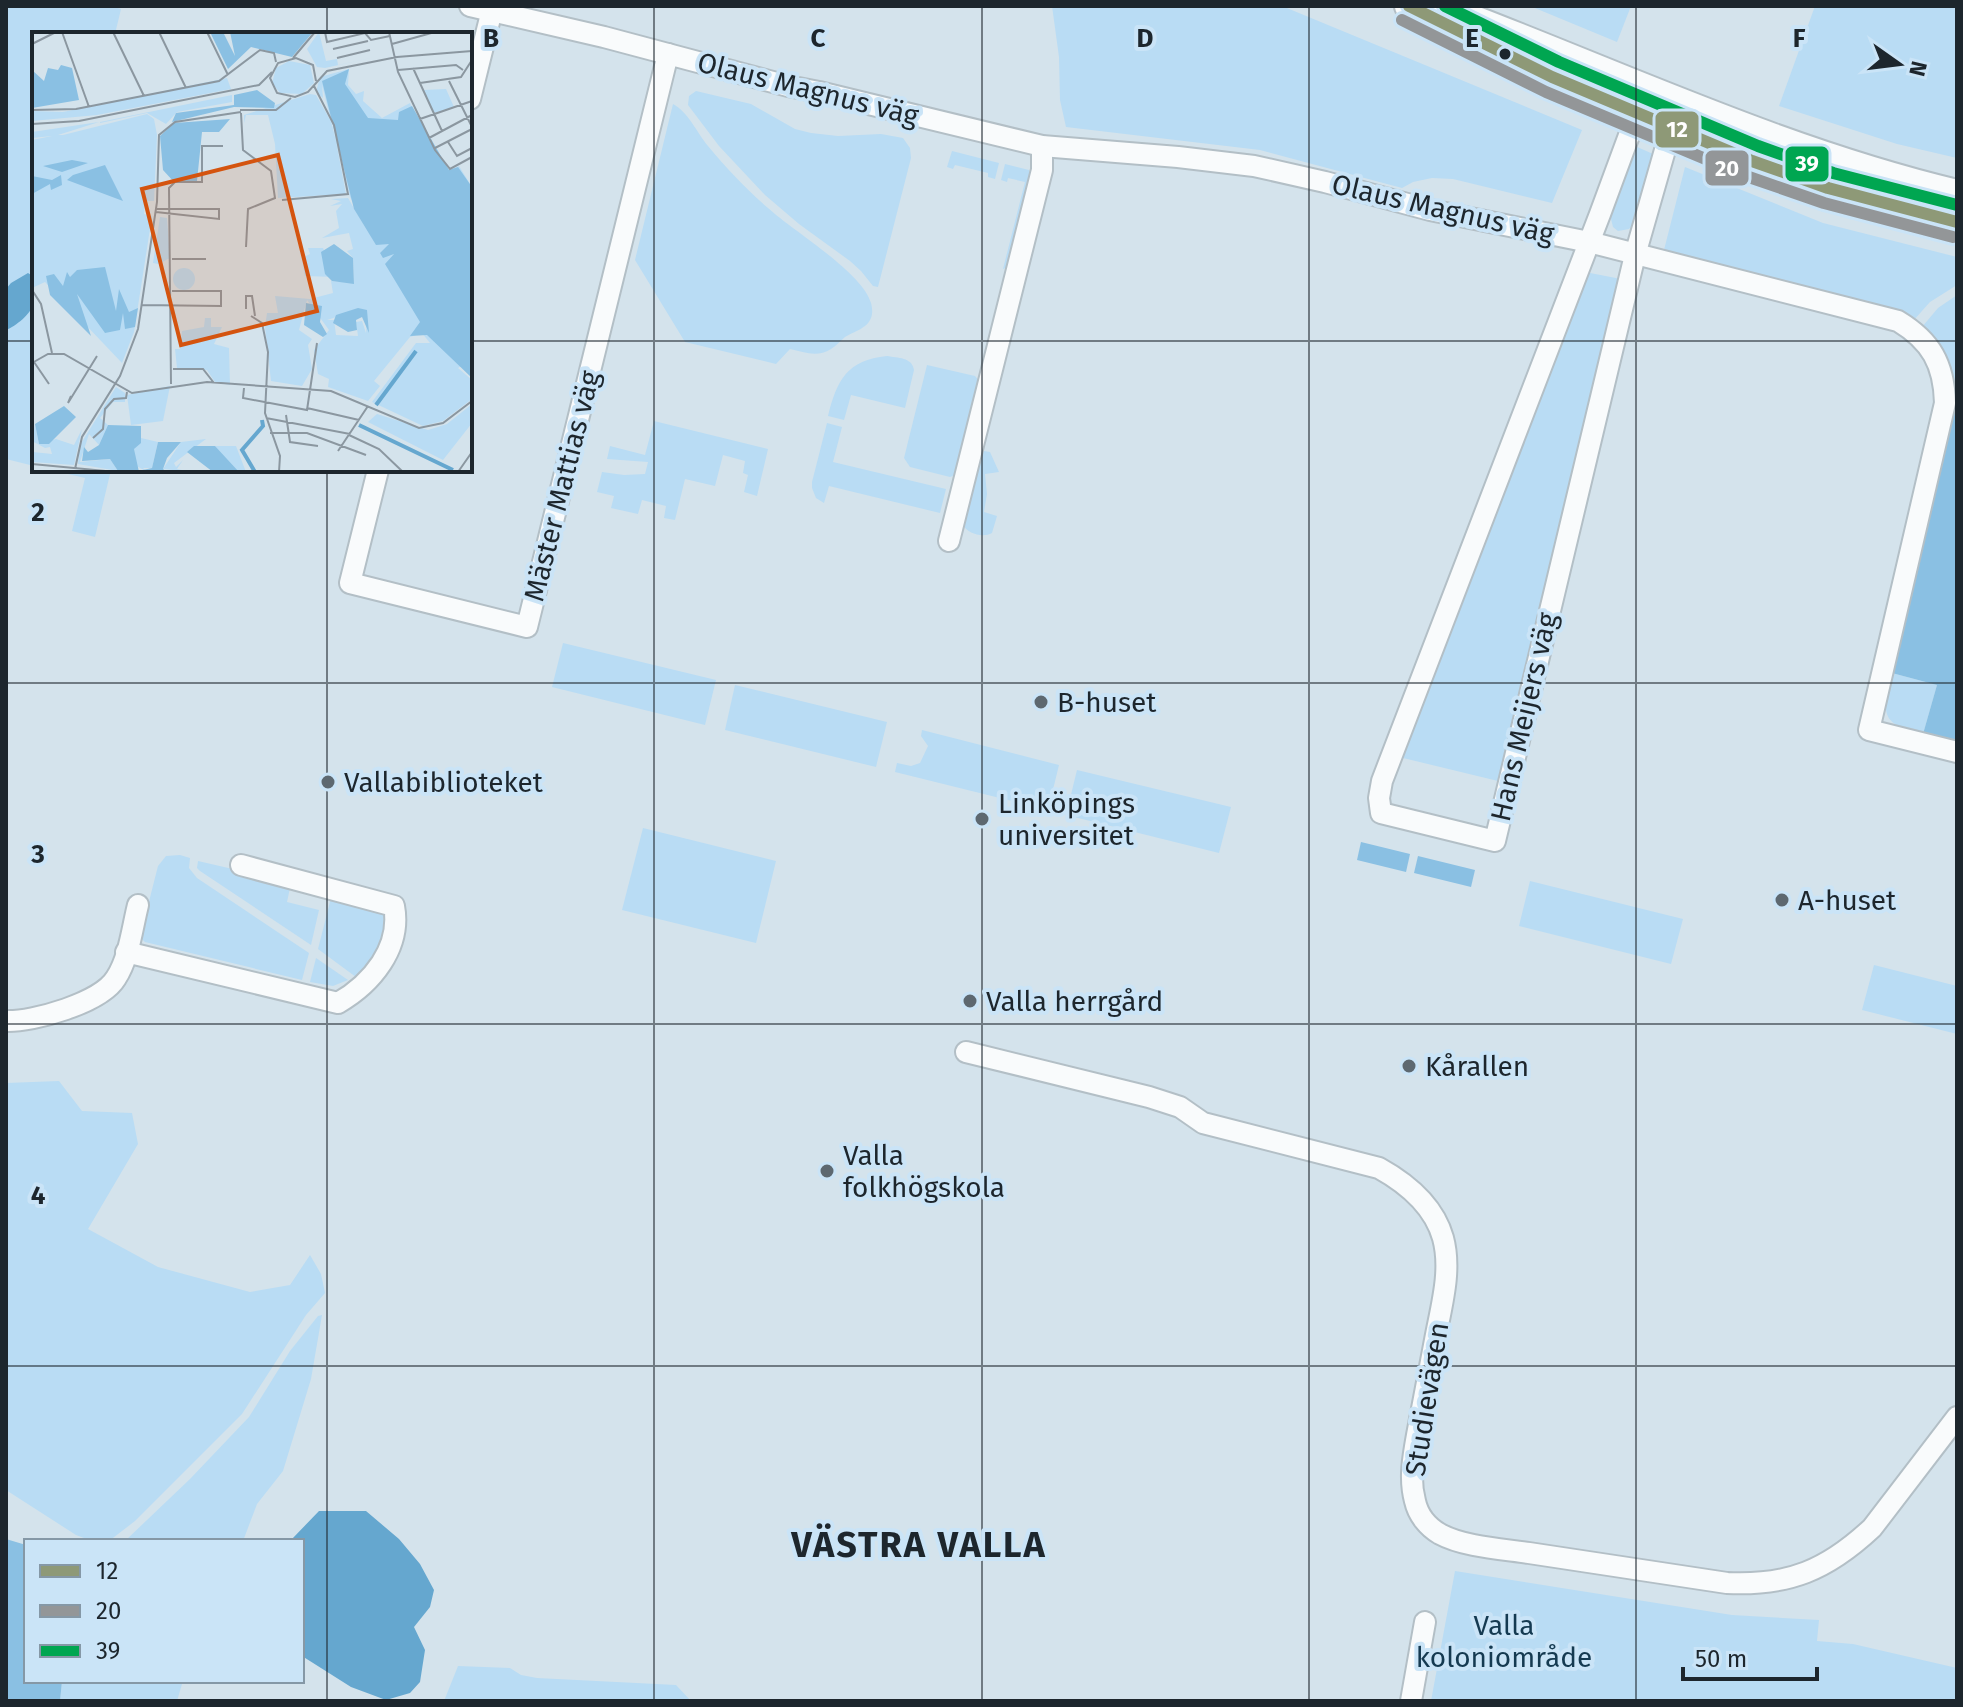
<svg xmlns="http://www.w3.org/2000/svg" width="1963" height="1707" font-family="'Fira Sans',sans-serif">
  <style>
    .green { fill: #b9dcf4 }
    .forest { fill: #8ac0e3 }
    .water { fill: #65a7cf }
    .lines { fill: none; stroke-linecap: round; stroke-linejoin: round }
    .street-casing { stroke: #b3bfc6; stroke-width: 24 }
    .secondary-casing { stroke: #b3bfc6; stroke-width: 32 }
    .street { stroke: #f9fbfc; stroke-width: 20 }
    .secondary { stroke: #f9fbfc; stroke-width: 28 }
    .bus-1-casing { stroke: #cae4f7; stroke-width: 18 }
    .bus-2-casing { stroke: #cae4f7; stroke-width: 18 }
    .bus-3-casing { stroke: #cae4f7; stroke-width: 18 }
    .bus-1 { stroke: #8e9977; stroke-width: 12 }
    .bus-2 { stroke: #939698; stroke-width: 12 }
    .bus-3 { stroke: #00a651; stroke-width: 12 }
    .grid { fill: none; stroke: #1d262d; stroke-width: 2; stroke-opacity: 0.55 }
    .bus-dot { fill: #1d262d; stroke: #cae4f7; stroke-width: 3 }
    .poi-dot { fill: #5d6870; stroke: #cae4f7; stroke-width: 3 }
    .labels { text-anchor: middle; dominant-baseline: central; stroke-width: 8; stroke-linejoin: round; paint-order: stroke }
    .street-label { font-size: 28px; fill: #1d262d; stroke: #cae4f7 }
    .poi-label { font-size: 28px; fill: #1d262d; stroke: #cae4f7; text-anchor: start }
    .park-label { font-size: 28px; fill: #153a51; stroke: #cae4f7 }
    .district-label { font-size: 36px; font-weight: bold; letter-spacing: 2px; fill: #1d262d; stroke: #cae4f7 }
    .inset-river { fill: none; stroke: #65a7cf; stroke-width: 4 }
    .inset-road { fill: none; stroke: #8b97a0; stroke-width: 2 }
    .view { fill: #d4540f; fill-opacity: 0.15; stroke: #d4540f; stroke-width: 4 }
    .inset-edge { fill: none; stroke: #1d262d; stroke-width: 4 }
    .grid-label { font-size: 26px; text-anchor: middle; font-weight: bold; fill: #1d262d; stroke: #cae4f7; stroke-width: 8; stroke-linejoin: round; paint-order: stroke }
    .line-badge { stroke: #cae4f7; stroke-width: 3 }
    .badge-label { font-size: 22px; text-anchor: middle; font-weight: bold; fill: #fff }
  </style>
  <rect width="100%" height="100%" fill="#d4e3ec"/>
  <g class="green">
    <polygon points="6,6 111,6 121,9 115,34 34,34 34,466 6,459"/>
    <polygon points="1052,6 1282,6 1582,130 1552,203 1453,179 1432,178 1413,182 1402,188 1260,150 1066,127 1060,100 1059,57"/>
    <polygon points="1530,6 1631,6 1617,42"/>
    <polygon points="1815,6 1957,6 1957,158 1897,144 1779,106"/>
    <polygon points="1511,71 1596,103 1591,115 1538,94 1541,87 1527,80 1522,87 1508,81 1506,78"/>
    <polygon points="696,91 751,104 795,129 811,133 838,136 881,134 903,138 910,148 911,158 878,287 873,286 861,271 850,261 799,224 765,195 719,146 688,105 689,96"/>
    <path d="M673,104C689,113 697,133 708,146C727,169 746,189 768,208C793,231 862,272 871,303C877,326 859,329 845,337C840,341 836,346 831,349C817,358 804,352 790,349L776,364L685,342L635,260Z"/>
    <polygon points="1635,146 1653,154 1635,222 1629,229 1618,231 1613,227 1610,215"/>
    <polygon points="1696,150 1957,232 1957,244 1821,211 1680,154"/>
    <polygon points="952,151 999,163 995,179 988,177 988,173 955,165 953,169 947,167"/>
    <polygon points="1005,164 1029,170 1031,177 1008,267 1003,269 1025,182 1008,178 1007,182 1001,180"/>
    <polygon points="1685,167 1823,223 1957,257 1957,285 1930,302 1913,321 1901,312 1884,306 1676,255 1664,250"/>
    <polygon points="1585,272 1621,279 1498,781 1399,757"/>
    <path d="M1957,295V397H1954C1953,367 1938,351 1922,327L1938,308Z"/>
    <path d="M887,356C898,358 912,357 914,370L905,408L851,395L844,420L828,416C837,380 847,360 887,356Z"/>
    <polygon points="927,365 975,376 981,383 958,474 950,477 910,467 904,458"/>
    <polygon points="654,421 768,449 757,496 744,492 748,475 743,473 745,461 723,455 715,486 685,479 675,520 664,518 666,506 642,500 638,514 611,508 614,496 597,492 602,472 624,475 645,474 648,462 607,459 610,446 645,455"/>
    <polygon points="827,423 842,427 833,462 946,489 940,513 829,486 824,503 816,498 812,488 812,482"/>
    <path d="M984,451L990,452L999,472L985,474L987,494L984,512L997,516L992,533C983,538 968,534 963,525L980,454Z"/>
    <polygon points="51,470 111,470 95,537 72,531 85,478"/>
    <polygon points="563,643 716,680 705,725 552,687"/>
    <path d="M1892,673L1937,685L1923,734C1878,724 1883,712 1892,673Z"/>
    <polygon points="735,685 887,722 876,767 725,730"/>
    <polygon points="922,730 1059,765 1048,810 895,772 897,763 911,766 920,763 928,746 921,736"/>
    <polygon points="1077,770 1231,807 1219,853 1066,815"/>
    <polygon points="643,828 776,861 756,943 622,910"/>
    <polygon points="180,855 190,858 189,868 197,878 309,953 302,980 145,942 142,939 141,933 158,866 166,856"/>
    <polygon points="198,861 250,873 250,879 290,888 287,902 319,910 311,945 200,871 197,868"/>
    <polygon points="1530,881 1683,919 1671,964 1519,926"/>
    <path d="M331,898L381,912C400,932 372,961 360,980L318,949Z"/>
    <polygon points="316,958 348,980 333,986 310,982"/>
    <polygon points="1874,965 1957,986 1957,1034 1862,1010"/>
    <polygon points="59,1081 82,1111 132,1113 138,1144 88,1229 158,1267 250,1292 290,1285 310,1255 321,1274 325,1293 306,1315 242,1414 135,1521 109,1541 92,1541 76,1535 6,1490 6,1083"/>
    <polygon points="322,1315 311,1379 283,1471 257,1504 243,1541 125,1541 190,1479 249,1417 290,1351 318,1316"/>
    <polygon points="1455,1571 1732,1615 1819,1620 1817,1641 1853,1644 1957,1668 1957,1701 1431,1701"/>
    <polygon points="458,1666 510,1668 521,1675 537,1678 676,1685 691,1701 444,1701"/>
    <polygon points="62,1681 181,1681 182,1684 177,1701 60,1701"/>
  </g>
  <g class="forest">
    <polygon points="1954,397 1957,397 1957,742 1923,734 1937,685 1892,673"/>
    <polygon points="1361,842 1410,854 1406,872 1357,860"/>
    <polygon points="1418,856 1475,870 1471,887 1414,873"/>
    <polygon points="6,1539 26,1545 26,1681 62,1681 60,1701 6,1701"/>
  </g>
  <g class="water">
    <path d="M28,273L34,277C34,284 36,296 34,303C31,314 16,326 6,330V289L11,283Z"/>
    <polygon points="319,1511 366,1511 399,1539 420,1564 434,1590 430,1607 414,1627 425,1650 420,1682 410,1693 386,1700 351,1687 302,1656 302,1541 291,1541 292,1539"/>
  </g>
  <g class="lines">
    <defs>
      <g id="street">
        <path d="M470,6L604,37L788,86L819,92L1042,146L1178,157L1254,166L1325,182L1430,210L1589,242L1898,321C1931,341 1944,364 1945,403L1869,730L1957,752"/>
        <polyline points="470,99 493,6"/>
        <polyline points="1641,103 1600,214 1382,781 1379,798 1381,813 1495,841 1635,255 1675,115"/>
        <polyline points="378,470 350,583 527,627 668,54"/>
        <polyline points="949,541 1042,170 1042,146"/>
        <path d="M126,952L338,1003C371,984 402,948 394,906L241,865"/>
        <path d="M6,1021C33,1022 101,1003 116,978C129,958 132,929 138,905"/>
        <path d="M966,1052L1149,1097L1180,1107L1203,1123L1379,1168C1406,1183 1434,1206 1443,1238C1452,1271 1441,1307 1435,1340C1429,1372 1423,1403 1417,1435C1413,1457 1409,1479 1415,1501C1418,1515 1428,1527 1440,1534C1464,1547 1502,1549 1529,1553C1595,1563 1661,1573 1727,1583C1789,1586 1827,1570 1872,1528L1957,1417"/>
        <polyline points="1411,1701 1425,1622"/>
      </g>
      <g id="secondary">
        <polyline points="1409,6 1552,77 1752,161 1828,188 1957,222"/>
        <path d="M1469,18C1630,80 1789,154 1957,194"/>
      </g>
    </defs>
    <use href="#street" class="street-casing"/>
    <use href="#secondary" class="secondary-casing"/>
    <use href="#street" class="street"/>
    <use href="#secondary" class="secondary"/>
    <defs>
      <polyline id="bus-1" points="1409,6 1552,77 1752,161 1828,188 1957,222"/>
      <polyline id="bus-2" points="1402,20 1546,92 1746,176 1824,203 1953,237"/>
      <polyline id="bus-3" points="1445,6 1559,62 1758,146 1833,173 1957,205"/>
    </defs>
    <use href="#bus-1" class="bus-1-casing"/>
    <use href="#bus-2" class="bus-2-casing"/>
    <use href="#bus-3" class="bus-3-casing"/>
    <use href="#bus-1" class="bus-1"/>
    <use href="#bus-2" class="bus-2"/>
    <use href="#bus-3" class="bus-3"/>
  </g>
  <path class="grid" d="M327,6V34M654,6V1701M982,6V1701M1309,6V1701M1636,6V1701M6,341H34M470,341H1957M327,470V1701M6,683H1957M6,1024H1957M6,1366H1957"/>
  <circle class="bus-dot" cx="1505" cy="54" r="7"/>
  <g class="poi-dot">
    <circle cx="1041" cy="702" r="8"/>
    <circle cx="328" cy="782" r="8"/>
    <circle cx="982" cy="819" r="8"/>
    <circle cx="1782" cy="900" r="8"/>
    <circle cx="970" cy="1001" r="8"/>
    <circle cx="1409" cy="1066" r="8"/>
    <circle cx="827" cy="1171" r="8"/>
  </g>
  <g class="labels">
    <g class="street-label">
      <text transform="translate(808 89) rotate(14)">Olaus Magnus väg</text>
      <text transform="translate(1443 209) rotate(13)">Olaus Magnus väg</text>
      <text transform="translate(562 486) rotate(-76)">Mäster Mattias väg</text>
      <text transform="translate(1524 717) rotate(-77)">Hans Meijers väg</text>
      <text transform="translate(1427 1399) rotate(-81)">Studievägen</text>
    </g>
    <g class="poi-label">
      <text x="1057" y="702">B-huset</text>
      <text x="344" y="782">Vallabiblioteket</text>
      <text x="998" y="803">Linköpings<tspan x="998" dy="32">universitet</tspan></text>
      <text x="1798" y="900">A-huset</text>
      <text x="986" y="1001">Valla herrgård</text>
      <text x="1425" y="1066">Kårallen</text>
      <text x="843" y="1155">Valla<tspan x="843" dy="32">folkhögskola</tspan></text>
    </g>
    <g class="park-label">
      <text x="1504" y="1625">Valla<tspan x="1504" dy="32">koloniområde</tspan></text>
    </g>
    <g class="district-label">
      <text x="919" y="1545">VÄSTRA VALLA</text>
    </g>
  </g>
  <g transform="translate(32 32)">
    <rect width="440" height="440" fill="#d4e3ec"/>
    <path d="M287,0L294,29L305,27L306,33L343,25L293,36L285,35L275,17ZM257,29L278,33L282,51L270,62L248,61L240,51L244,36ZM317,37L316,53L324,62L332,59L331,69L350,86L378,71L395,107L417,138L427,134L440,155V346L431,333L426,336L440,348V367L411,389L391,394L340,370L384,311H398L390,301L378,305L342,349L348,354L336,369L296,355L297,347L286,342L282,318L297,298L275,268L267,298L280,307L276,313L280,337L270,354L239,349L233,295L235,281H246L243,264L278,267L301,261L299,249L322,251L321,226L315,219L321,217L317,201L290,206L307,196L304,179L310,172L298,174L309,169L299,167L316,166L336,200L318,165L290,53L291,66L284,60L288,45ZM320,280L335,284L334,301L330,289L324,290L326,304L304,303L302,288H295ZM195,46L199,57L65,83L0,89V79L31,80ZM414,57L422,75L402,81L392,58ZM278,62L284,63L301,93L314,162L246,166L243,112L236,83H214L212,91V83ZM200,63V70L145,80L134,92L115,81L68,91V90ZM115,82L122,87L125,103L122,169H113L112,182L120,184L102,300L90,331L13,250L0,256V108L20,104L0,106V100L67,90L26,103H31ZM128,185L135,186L138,226L126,232L121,231ZM276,216H291L303,245L273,244L270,226L278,222ZM141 247a11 11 0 1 1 22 0a11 11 0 1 1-22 0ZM173,286H179V295H190L182,312L197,316L198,353L183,350L175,338L145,336L143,317H148L150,299L172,295ZM138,354L131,389L99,393L95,363ZM84,355L93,361V370H81L68,386L76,393L67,413L57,402L48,430L78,427L86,439L46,432L48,413ZM440,372V391L411,428L336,390L345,382L396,398L415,392ZM3,392L7,412L24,407L42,413L50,397L42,433L0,430L1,420L20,422L18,415L13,416L0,409ZM109,406L126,410L120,436H111L115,440L103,433L102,417ZM174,407L142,431L144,435L151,428L145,437L159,440L131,437L149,410ZM183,414H204L214,440L201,438Z" fill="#b9dcf4" fill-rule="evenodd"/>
    <path d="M178,0H191L203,24L198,0H281L260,25L219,15L196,37ZM29,33L40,36L47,68L0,76V38L12,49L16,36L26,38ZM317,37L313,52L336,86L366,88L367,80L380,74L417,138L426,135L440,155V346L395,303L378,304L388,290L353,232L362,222L351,226L348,221L357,212L344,213L322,177L290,49ZM225,58L243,71L242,76L202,75L140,90L144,81L202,73V63ZM198,87L187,100H170L165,149L142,150L131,138L128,104L142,91ZM40,128L56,131L30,140L11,134ZM73,133L91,169L35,148L41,143ZM29,143L30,153L19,158L18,152L0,162V144L20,148ZM302,212L321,226L322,252L300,249L293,242L289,220ZM73,235L84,279L87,257L97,280L106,276L103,295L93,297L91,281L88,298L73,301L45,262L59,304L18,263L14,244L22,242L31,254L35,240L38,245L45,238ZM274,271L290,274L288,290L295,302L291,305L272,293ZM326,276L335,278L337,301L330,285L324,288L325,298L316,300L301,291L304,283ZM32,374L44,385L17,412H7L3,392ZM76,393L109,394V411L102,417L107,440L86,439L78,427L50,429L52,415L56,420L67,413ZM126,410H149L135,426L131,437L135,440L111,438L120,436ZM162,414H183L207,440H181L155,420Z" fill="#8ac0e3"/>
    <path class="inset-river" d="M344,373L384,319M327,393L421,438M223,440L210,418L231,394L230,388"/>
    <path class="inset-road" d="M30,0L57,75M81,0L112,64M127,0L154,56M175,0L196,43M293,0L295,10L333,1L339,8L358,4M357,0L366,40L403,118L418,137L440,125M0,12L24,0M360,12L403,0M301,17L336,9M261,26L283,0M305,26L338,18M381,36L410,99M366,38L424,33L431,38M284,49L281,33L264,26L246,31L238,46L245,61L263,65L276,60L295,39L365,25L440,19M417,49L440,95M388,51L429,45L440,28M0,78L44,77L187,49L228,18L242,21L244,30M208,78H244L259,66M209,81L211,118L239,139L243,166L216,177L214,215M388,87L440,69M0,92L47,89L227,53L240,40M397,106L440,83M416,110L425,124L440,116M403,116L440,97M250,168L316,162L302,93L282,54M124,180L187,187V177H124M140,227H174M0,258L9,272L20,321M109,273L189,274V259H140M214,277V264H220L223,284M219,284L230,291L236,320L233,381L248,424L247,440M2,330L17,352M0,331L16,322H32L100,361L175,350L299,359L387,396L411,391L440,369M141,337H171L182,351M139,352L137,156L143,150H170V114H191M212,356L211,366L275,378L285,311M39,364L36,371L65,324M275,376L327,388M254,383L258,410L286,414M234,386L318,402M238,401H275L334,423M317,403L347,417L371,440M61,406L71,397L73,377L82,367L94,366L95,360M306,419L336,374M0,432L84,440M43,437L50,405L88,344L106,297L125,170L127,103L143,90L209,80M426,440L440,420"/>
    <path class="view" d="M246,123L285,279L149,313L110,157Z"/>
    <rect width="440" height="440" class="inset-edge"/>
  </g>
  <g class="grid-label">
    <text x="491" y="47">B</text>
    <text x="818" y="47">C</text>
    <text x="1145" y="47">D</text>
    <text x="1472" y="47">E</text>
    <text x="1799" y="47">F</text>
    <text x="38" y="521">2</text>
    <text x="38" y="863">3</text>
    <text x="38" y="1204">4</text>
  </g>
  <g class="line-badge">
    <rect x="1654" y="110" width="46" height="39" rx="8" fill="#8e9977"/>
    <rect x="1784" y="145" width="46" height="38" rx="8" fill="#00a651"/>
    <rect x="1704" y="149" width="46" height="38" rx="8" fill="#939698"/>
  </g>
  <g class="badge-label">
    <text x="1677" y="137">12</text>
    <text x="1807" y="171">39</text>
    <text x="1727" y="176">20</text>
  </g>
  <rect width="1963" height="1707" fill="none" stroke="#1d262d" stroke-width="16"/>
  <rect x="24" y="1539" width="280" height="144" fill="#cae4f7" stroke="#8598a6" stroke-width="2"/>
  <rect x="40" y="1565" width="40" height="12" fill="#8e9977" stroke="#8598a6" stroke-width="2"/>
  <text x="96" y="1579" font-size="24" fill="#1d262d">12</text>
  <rect x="40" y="1605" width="40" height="12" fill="#939698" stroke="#8598a6" stroke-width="2"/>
  <text x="96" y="1619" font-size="24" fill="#1d262d">20</text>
  <rect x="40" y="1645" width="40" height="12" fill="#00a651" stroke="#8598a6" stroke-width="2"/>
  <text x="96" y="1659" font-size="24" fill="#1d262d">39</text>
  <g transform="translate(1899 64) rotate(104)" stroke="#cae4f7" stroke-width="6" paint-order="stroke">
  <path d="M0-6L14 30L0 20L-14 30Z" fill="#1d262d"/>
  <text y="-12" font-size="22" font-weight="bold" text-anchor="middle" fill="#1d262d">N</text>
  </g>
  <path d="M1683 1667v12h134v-12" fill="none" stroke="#1d262d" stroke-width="4"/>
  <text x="1695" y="1667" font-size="24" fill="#1d262d" stroke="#cae4f7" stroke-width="6" paint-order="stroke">50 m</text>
</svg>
